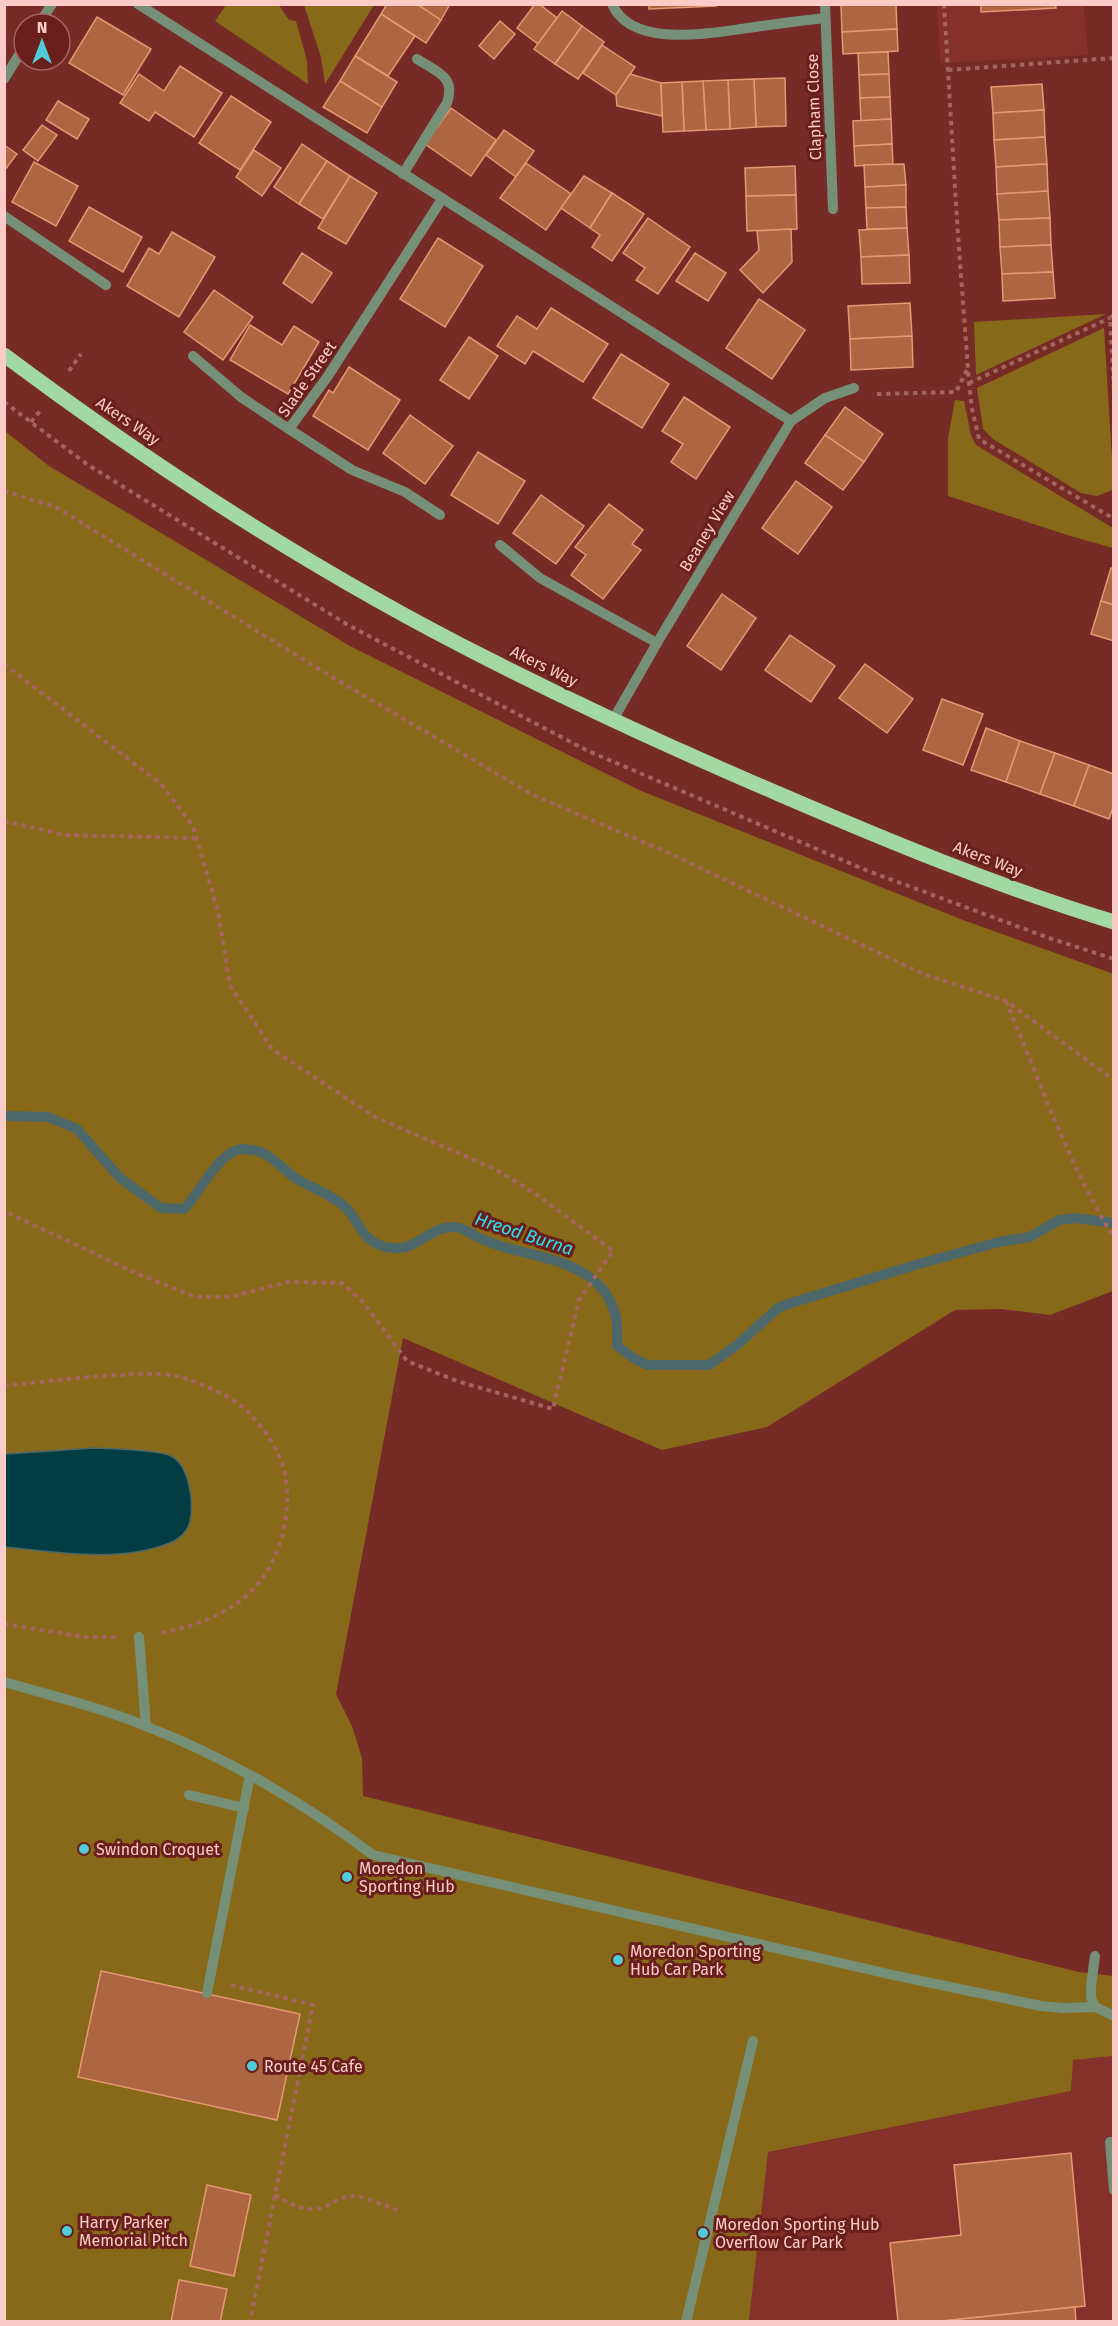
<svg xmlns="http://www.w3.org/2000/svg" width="1118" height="2326" font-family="'Fira Sans',sans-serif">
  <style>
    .built { fill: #84302b }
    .green { fill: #886919 }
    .water { fill: #023d44; stroke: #4d686b; stroke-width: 1.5 }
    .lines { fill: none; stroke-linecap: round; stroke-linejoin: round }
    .stream { stroke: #4d686b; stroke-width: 10 }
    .building { fill: #ae6541; stroke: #e69873; stroke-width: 1.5 }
    .path { stroke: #a56460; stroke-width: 4; stroke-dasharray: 4.5 4.5; stroke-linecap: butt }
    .minor { stroke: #769077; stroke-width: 10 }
    .major { stroke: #a1d8a4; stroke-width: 15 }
    .poi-dot { fill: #52cbd9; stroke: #6a1f1c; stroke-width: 2 }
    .labels { text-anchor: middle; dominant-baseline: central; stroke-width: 6; stroke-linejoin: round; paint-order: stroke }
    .street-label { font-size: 16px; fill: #fbccc7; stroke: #6a1f1c }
    .poi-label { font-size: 16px; fill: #fbccc7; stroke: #6a1f1c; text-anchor: start }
    .water-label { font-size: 18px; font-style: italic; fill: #2ce0f3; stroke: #6a1f1c }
  </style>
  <rect width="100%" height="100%" fill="#762b27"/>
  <g class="built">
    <polygon points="937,5 1084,5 1088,55 940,63"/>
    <polygon points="1113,2056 1113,2321 749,2322 767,2152 1071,2091 1073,2060"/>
  </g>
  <g class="green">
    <polygon points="226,5 279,5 289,20 296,21 307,61 308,84 215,21"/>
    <polygon points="304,5 374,5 325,84 321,57"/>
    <polygon points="1106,314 976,375 974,322"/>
    <polygon points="1104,328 1113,476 1112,490 1097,496 1081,493 993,439 983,429 977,388"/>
    <polygon points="955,400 964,401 971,435 976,445 1113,528 1113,548 1067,535 948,496 948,438"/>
    <polygon points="5,431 49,466 350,646 639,790 963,920 1114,974 1113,1291 1050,1315 1001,1309 955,1310 767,1427 662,1450 403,1338 336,1694 352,1726 362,1758 363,1796 1079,1972 1113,1976 1113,2056 1073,2060 1071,2091 768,2152 749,2321 5,2321"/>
  </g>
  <path class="water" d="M94,1448C113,1449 155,1449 171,1456C190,1465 196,1509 188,1527C184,1535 176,1541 167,1544C117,1563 57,1552 5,1547V1454Z"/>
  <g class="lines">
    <path class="stream" d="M4,1116L48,1117L77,1129L120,1178L161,1208L184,1209C200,1193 219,1150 243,1149C248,1149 257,1151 261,1152C273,1157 283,1169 294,1177C310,1188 330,1193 345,1207C358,1219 361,1237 377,1244C415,1260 425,1226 454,1227C464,1227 470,1234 479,1238C486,1241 493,1243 500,1246C543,1259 605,1263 616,1318C618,1327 617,1337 617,1346L635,1359L648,1365H709L737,1345L778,1308L791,1303L922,1263L999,1242L1030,1237L1059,1220L1075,1218L1114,1223"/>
  </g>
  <g class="building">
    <polygon points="387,4 417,4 441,20 426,43 381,14"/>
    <polygon points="417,4 450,4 441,20"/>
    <polygon points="535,4 539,4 557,18 538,44 517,28"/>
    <polygon points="649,4 716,4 716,6 649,9"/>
    <polygon points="896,4 897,29 842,32 841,5"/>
    <polygon points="981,4 1055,4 1056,8 981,12"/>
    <polygon points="562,11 582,26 555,64 534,49"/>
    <polygon points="381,14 415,36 388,76 355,56"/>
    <polygon points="97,17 151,49 123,95 69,63"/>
    <polygon points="500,21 515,34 494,59 479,46"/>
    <polygon points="582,26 604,42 578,79 555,64"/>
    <polygon points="897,29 898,51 843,54 842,32"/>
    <polygon points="602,45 635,67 616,95 583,73"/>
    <polygon points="888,52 889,74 859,75 858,53"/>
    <polygon points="355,56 397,82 382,107 340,81"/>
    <polygon points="180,66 222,93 194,137 155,112 149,121 120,103 139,74 164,91"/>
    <polygon points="630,74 661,83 662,116 617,106 616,95"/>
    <polygon points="889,74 890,97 860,98 859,75"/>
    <polygon points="785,78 786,126 756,127 754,79"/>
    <polygon points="754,79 756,127 730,129 728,80"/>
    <polygon points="728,80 730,129 706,130 703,81"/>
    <polygon points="340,81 382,107 367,133 323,107"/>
    <polygon points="703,81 706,130 684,131 682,82"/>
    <polygon points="682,82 684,131 663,132 661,83"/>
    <polygon points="1042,84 1044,110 993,113 991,87"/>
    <polygon points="231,96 271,122 240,170 199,143"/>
    <polygon points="890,97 891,119 861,121 860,98"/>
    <polygon points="58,101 89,119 77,139 46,120"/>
    <polygon points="451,108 496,140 471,176 425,144"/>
    <polygon points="1044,110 1045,137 994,140 993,113"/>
    <polygon points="891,119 892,144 854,146 853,121"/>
    <polygon points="42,125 57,135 38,161 23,150"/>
    <polygon points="504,130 534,151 516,177 486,155"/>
    <polygon points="1045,137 1047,164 996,167 994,140"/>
    <polygon points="302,144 327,161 299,204 274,187"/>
    <polygon points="892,144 893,164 855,166 854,146"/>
    <polygon points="4,145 17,154 4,171"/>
    <polygon points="254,150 281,168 262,196 236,177"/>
    <polygon points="327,161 350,176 323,219 299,204"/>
    <polygon points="34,162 78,186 56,226 12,202"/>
    <polygon points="526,163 571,194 546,230 500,198"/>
    <polygon points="904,164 906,185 865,187 864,165"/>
    <polygon points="1047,164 1048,191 997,194 996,167"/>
    <polygon points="795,166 796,195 746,196 745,168"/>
    <polygon points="350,176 377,193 346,244 318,228"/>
    <polygon points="584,176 612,193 590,228 561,208"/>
    <polygon points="906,185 906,207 866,208 865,187"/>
    <polygon points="1048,191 1050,218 999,220 997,194"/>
    <polygon points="612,193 644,214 612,261 592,247 600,235 590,228"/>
    <polygon points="796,195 797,229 747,231 746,196"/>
    <polygon points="89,207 142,237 123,272 69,241"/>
    <polygon points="906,207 907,228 867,229 866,208"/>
    <polygon points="648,218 690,247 658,294 636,280 645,268 623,253"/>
    <polygon points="1050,218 1051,245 1000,247 999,220"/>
    <polygon points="907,228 909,255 861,257 859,230"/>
    <polygon points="791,229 792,262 763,293 740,270 759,250 757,231"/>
    <polygon points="172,232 215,257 179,317 127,286 149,248 159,254"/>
    <polygon points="438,238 483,266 445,327 400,299"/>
    <polygon points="1051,245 1053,272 1002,274 1000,247"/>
    <polygon points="302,253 332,273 312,303 283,283"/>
    <polygon points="695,253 726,273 708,301 676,281"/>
    <polygon points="909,255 910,283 862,284 861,257"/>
    <polygon points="1053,272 1055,298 1003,301 1002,274"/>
    <polygon points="214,290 253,317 223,360 184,332"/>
    <polygon points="759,299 805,330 772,379 726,348"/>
    <polygon points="910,303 912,336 850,339 848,306"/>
    <polygon points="551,308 608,344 583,382 533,351 525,364 497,346 517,316 537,329"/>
    <polygon points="250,325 282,345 294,326 319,342 288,394 230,360"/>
    <polygon points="912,336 913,367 851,370 850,339"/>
    <polygon points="469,337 498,356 469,399 440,380"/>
    <polygon points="621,354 669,384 642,428 593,398"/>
    <polygon points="349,367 400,400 368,450 313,416 329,390 333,393"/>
    <polygon points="684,397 730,427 696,479 671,462 683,444 662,431"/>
    <polygon points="845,407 883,434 864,462 825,435"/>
    <polygon points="410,415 453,446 425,484 383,453"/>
    <polygon points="825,435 864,462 843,490 805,463"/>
    <polygon points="478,452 525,481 498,524 451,495"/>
    <polygon points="796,481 832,507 798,554 762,528"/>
    <polygon points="541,495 584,526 556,564 513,533"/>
    <polygon points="609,504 643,530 632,544 641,550 603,599 571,575 586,555 575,547"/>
    <polygon points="1111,568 1114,569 1114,605 1101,601"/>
    <polygon points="722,594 756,618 721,670 687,646"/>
    <polygon points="1101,601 1114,605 1114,641 1091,634"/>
    <polygon points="790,635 835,666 811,702 765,670"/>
    <polygon points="865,664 913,699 887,733 839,698"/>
    <polygon points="942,699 983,714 963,765 923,750"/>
    <polygon points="986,728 1020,741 1006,782 971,770"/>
    <polygon points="1020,741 1055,753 1040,794 1006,782"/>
    <polygon points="1055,753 1089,765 1074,806 1040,794"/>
    <polygon points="1089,765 1114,774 1114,805 1109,819 1074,806"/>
    <polygon points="101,1971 300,2014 277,2120 78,2077"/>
    <polygon points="1071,2153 1085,2306 933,2322 898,2322 890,2243 961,2235 954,2165"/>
    <polygon points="207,2185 251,2195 234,2276 190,2266"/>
    <polygon points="179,2280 227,2289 220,2322 171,2322"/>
    <polygon points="1075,2307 1076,2322 933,2322"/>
  </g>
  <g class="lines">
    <g class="path">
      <polyline points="944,4 957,221 969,383 972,409 979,439 1114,519"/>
      <polyline points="948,70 1114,58"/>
      <polyline points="1114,315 1110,318 1114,391"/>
      <polyline points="69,371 81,354"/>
      <polyline points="969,383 1110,318"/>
      <polyline points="877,394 956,392 968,368"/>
      <polyline points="4,402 88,465 348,625 586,750 868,871 1049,938 1114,959"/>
      <polyline points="31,422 40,411"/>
      <polyline points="4,491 56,507 317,668 533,795 669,853 923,974 1006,1001 1114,1080"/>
      <polyline points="4,664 161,784 193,826 218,911 230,985 272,1049 375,1117 495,1169 536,1194 613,1251 579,1300 553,1409 457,1381 407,1361 364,1303 342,1283 288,1282 230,1297 196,1297 138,1274 4,1211"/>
      <polyline points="4,821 65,835 196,838"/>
      <path d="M1006,1001C1039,1079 1069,1166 1114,1238"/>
      <path d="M4,1386C42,1382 80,1377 118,1375C138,1374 161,1372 181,1377C205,1385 235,1397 252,1416C267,1432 283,1457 286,1479C292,1523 276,1575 240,1601C217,1618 188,1628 160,1633"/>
      <polyline points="4,1624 85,1637 117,1637"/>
      <polyline points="231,1985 313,2005 250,2322"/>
      <path d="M275,2195C292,2205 309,2215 328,2205C335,2201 342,2197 350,2196C363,2195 387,2207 400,2211"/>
    </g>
    <g class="minor">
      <polyline points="138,4 791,421"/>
      <path d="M612,4C632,49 710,33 748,28C774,24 799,21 825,18"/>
      <polyline points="825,4 833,209"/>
      <polyline points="39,24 52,4"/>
      <polyline points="4,79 24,47"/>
      <path d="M403,174L447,103C456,76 437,72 417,59"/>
      <polyline points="4,216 106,285"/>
      <polyline points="193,356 241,397 289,429"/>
      <polyline points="440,515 405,492 352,470 289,429 328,376 442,199"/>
      <polyline points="500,545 540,578 657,643"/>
      <polyline points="613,720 657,643 791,421 825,398 854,388"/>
      <polyline points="139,1637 146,1726"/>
      <path d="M4,1682C53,1696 102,1708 148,1727C229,1759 304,1803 373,1855L893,1975L1041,2006L1063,2008L1095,2007"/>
      <polyline points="189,1795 244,1808"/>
      <polyline points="1095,1956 1091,1986 1091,1997 1095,2007 1114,2016"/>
      <polyline points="207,1993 250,1775"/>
      <polyline points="1114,2142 1110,2142 1114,2190"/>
      <polyline points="686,2322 753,2041"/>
    </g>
    <path class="major" d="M4,355C158,470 322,576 494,662C587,709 683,753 779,794C888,841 999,887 1114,922"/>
  </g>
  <g class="poi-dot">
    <circle cx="84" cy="1849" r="6"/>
    <circle cx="347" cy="1877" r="6"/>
    <circle cx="618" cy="1960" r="6"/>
    <circle cx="252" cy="2066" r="6"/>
    <circle cx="67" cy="2231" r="6"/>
    <circle cx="703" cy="2233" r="6"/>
  </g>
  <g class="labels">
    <g class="street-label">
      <text transform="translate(814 107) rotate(-92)">Clapham Close</text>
      <text transform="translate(307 379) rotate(-55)">Slade Street</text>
      <text transform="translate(128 421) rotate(34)">Akers Way</text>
      <text transform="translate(707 531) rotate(-59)">Beaney View</text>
      <text transform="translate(544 666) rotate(26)">Akers Way</text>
      <text transform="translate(988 859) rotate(21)">Akers Way</text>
    </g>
    <g class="poi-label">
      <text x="96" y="1849">Swindon Croquet</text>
      <text x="359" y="1868">Moredon<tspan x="359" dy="18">Sporting Hub</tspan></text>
      <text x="630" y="1951">Moredon Sporting<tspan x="630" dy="18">Hub Car Park</tspan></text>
      <text x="264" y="2066">Route 45 Cafe</text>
      <text x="79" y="2222">Harry Parker<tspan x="79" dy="18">Memorial Pitch</tspan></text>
      <text x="715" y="2224">Moredon Sporting Hub<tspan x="715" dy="18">Overflow Car Park</tspan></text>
    </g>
    <g class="water-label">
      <text transform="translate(524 1234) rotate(18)">Hreod Burna</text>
    </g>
  </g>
  <rect width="1118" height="2326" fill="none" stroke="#fbccc7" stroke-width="12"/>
  <g transform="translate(42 42)"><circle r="28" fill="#6a1f1c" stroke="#a46460" stroke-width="1.5"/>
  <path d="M0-4.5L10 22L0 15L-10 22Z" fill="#52cbd9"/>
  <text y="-9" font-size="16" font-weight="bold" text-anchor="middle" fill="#fbccc7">N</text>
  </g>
</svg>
